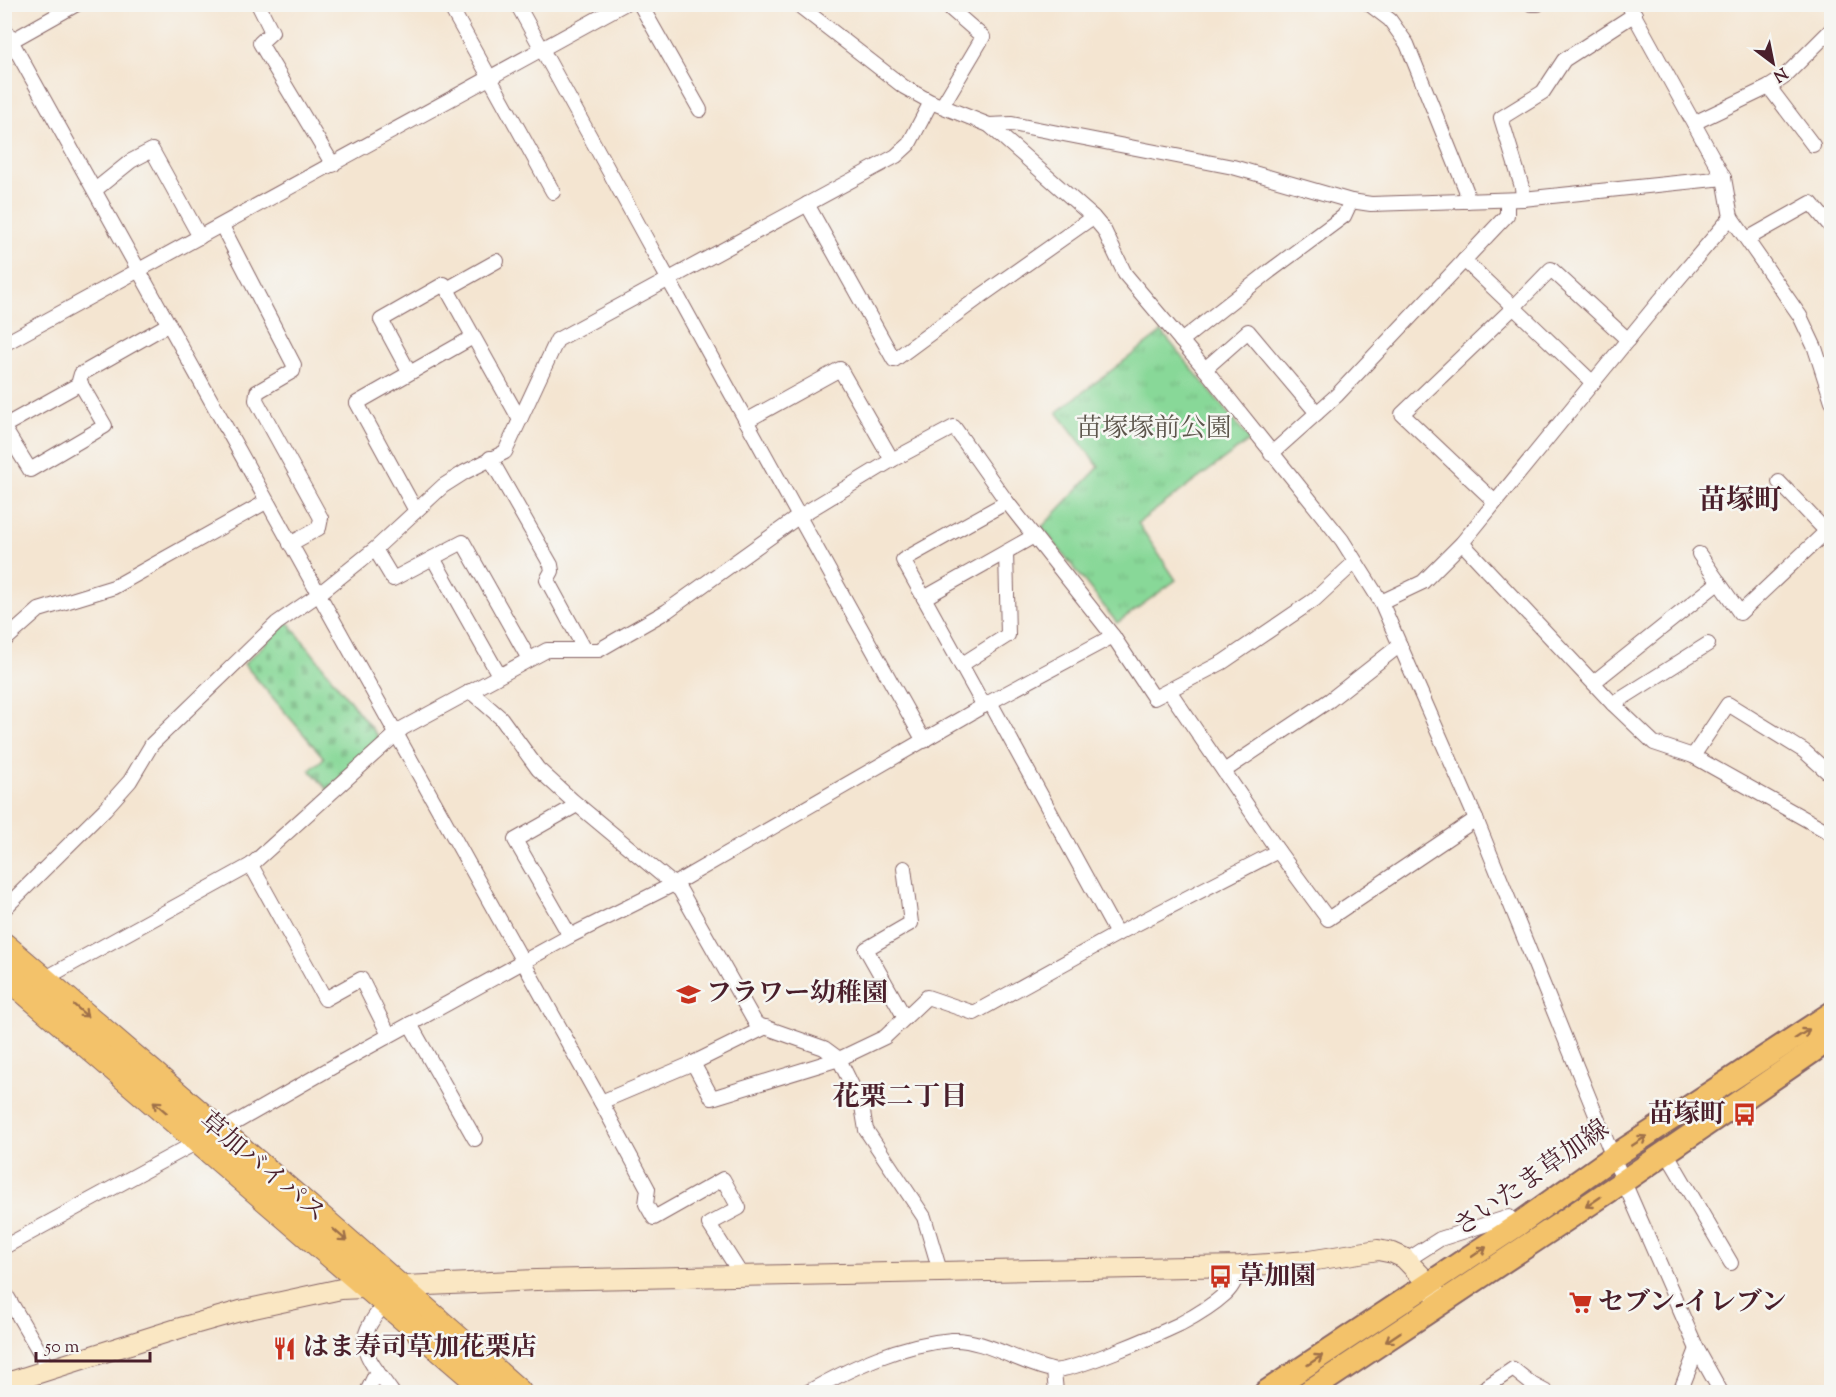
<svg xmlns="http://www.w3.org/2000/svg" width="1836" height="1397" font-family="'Sorts Mill Goudy','Noto Serif JP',serif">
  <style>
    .cemetery { fill: url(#cemetery-stones); stroke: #697c62; stroke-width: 1.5 }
    .park { fill: url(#park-tufts); stroke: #697c62; stroke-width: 1.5 }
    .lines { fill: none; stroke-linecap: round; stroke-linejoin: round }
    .street-casing { stroke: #866465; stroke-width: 16 }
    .secondary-casing { stroke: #866465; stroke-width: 22 }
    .primary-casing { stroke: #866465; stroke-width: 26 }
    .highway-casing { stroke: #866465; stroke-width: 28 }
    .street { stroke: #fff; stroke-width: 14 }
    .secondary { stroke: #fae7c3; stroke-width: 20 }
    .primary { stroke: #f3c26a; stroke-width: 22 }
    .highway { stroke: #f3c26a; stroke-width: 26 }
    .oneway { stroke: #9e704a }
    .labels { text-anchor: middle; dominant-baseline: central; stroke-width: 5; stroke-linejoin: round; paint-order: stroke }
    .park-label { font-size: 26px; fill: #5d564c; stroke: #f6f6f2 }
    .poi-label { font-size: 26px; font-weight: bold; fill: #4a1f2b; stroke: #f6f6f2; text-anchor: start }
    .street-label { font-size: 26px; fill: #4a1f2b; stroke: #f6f6f2 }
    .neighbourhood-label { font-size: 27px; font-weight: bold; fill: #4a1f2b; stroke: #f6f6f2 }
    .quarter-label { font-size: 28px; font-weight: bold; fill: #4a1f2b; stroke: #f6f6f2 }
  </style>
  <defs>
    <pattern id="cemetery-stones" width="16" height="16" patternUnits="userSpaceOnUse" patternTransform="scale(1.5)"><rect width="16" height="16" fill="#88d898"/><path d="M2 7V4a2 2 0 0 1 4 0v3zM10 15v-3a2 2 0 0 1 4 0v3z" fill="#77b983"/></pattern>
    <pattern id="park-tufts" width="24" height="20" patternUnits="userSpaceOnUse" patternTransform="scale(1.5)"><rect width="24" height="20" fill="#88d898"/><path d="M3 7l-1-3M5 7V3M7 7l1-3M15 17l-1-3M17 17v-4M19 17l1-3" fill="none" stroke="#77b983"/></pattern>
  </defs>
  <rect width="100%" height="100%" fill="#f6f6f2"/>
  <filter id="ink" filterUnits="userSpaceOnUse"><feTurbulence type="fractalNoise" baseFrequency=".0167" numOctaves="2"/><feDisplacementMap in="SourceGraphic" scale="12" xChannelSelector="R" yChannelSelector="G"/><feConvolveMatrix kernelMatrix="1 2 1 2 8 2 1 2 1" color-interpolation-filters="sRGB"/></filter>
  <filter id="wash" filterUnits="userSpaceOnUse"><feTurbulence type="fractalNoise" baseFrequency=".008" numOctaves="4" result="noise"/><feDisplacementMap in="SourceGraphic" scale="24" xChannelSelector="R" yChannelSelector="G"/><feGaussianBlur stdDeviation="1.35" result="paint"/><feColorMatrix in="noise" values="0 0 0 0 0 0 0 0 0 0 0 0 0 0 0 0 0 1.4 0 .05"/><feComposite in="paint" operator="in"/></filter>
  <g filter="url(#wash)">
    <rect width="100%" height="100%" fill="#f4e5d1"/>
    <polygon class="cemetery" points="288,622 382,742 328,790 310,770 324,758 244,664"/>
    <polygon class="park" points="1162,332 1250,440 1138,523 1176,580 1117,623 1042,527 1099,467 1057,412"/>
  </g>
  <g filter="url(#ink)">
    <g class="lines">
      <defs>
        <g id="street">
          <polyline points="258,4 272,32 260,43 333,165"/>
          <polyline points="449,4 553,192"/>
          <path d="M517,4C653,250 786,496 924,741"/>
          <polyline points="640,4 700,110"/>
          <polyline points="797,4 904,87 931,102 989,125 1012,124 1233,167 1351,201 1371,204 1523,199 1724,178"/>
          <polyline points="1369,4 1390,20 1407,44 1466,190 1467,201"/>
          <polyline points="1531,4 1538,4"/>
          <polyline points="4,28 601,1102 648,1189 646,1204 654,1218 723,1179 739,1208 709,1224 742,1276"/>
          <polyline points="4,45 77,4"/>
          <polyline points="1769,87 1813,145"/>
          <polyline points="942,106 983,37 945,4"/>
          <polyline points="1694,123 1769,87 1783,78 1832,29"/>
          <polyline points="989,125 1093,217 1104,230 1125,274 1205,369 1342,540 1381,602 1476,819 1613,1157 1697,1349 1721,1392"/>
          <polyline points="95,190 131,161 152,150 200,237"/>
          <polyline points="1523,199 1522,187 1501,118 1543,92 1564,60 1635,14"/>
          <polyline points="807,204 894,360 981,296 1093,217"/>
          <polyline points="1731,217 1800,316 1815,348 1832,401"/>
          <polyline points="222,226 294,365 293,371 257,392 256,400 321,518 319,528 290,544"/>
          <polyline points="1747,239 1811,203 1832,228"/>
          <polyline points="1464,260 1593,383"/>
          <polyline points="447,289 497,261"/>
          <polyline points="1181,341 1270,271 1344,216 1351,201"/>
          <polyline points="4,344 624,4"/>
          <polyline points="1205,369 1248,331 1317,413"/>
          <polyline points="409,372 381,320 444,284 520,420"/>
          <polyline points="746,421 840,369 892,460"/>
          <polyline points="4,426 81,383"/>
          <polyline points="4,428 30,470 105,426 79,381 81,374 169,324"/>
          <polyline points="1271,454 1337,395 1507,215 1507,200"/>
          <polyline points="490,458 551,565 552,571 547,580 585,650"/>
          <polyline points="1779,482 1826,531"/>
          <polyline points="1495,502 1402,414 1514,307 1551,269 1628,340"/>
          <polyline points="416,511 357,403 473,337"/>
          <polyline points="1462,543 1613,704 1654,743 1693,756 1832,834"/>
          <polyline points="375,549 393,579 463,542 529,659"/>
          <polyline points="1699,554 1740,613 1832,526"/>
          <polyline points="433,558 499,675"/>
          <polyline points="924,598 1034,536"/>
          <polyline points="1381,602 1423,582 1462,543 1657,304 1731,217 1724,178 1628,4"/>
          <polyline points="4,641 39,610 114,587 266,502"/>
          <polyline points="961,665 1008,635 1006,552"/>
          <polyline points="1594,682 1719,582"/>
          <polyline points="470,691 501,718 538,769 573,801 680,890 756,1024 824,1048 839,1059 862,1106 866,1130 924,1217 940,1271"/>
          <polyline points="1170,692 1278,851 1328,919 1476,819"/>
          <polyline points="990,702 1117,934"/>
          <polyline points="1613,704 1708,644"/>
          <polyline points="984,706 903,560 1007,502"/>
          <polyline points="1693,756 1728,704 1804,751 1832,776"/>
          <polyline points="1224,771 1330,700 1400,645"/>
          <polyline points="251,865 325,999 361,979 389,1035"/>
          <polyline points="904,868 911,923 866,949 905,1018"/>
          <polyline points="4,909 105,809 130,781 152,744 277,623 319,594 375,549 443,486 465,472 505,452 557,340 896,156 909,144 931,102"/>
          <polyline points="570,936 515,840 577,805"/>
          <polyline points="44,979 251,865 403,728 547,650 599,650 618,639 667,611 798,517 892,460 954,427 1007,502 1113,636 1154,698 1223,662 1314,600 1355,562"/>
          <polyline points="410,1024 475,1139"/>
          <polyline points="693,1063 712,1098 839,1059 885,1037 927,997 974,1013 1117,934 1278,851"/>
          <polyline points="601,1102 693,1063 766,1027"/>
          <polyline points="219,1132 343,1061 570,936 674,884 990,702 1113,636"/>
          <polyline points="1666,1152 1731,1263"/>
          <polyline points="4,1247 199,1141"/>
          <polyline points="1407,1260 1440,1239 1509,1217 1516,1226"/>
          <polyline points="4,1291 42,1356 47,1371"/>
          <path d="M390,1298C351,1342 361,1349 392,1392"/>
          <polyline points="1054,1371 1056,1392"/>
          <polyline points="367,1392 377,1371"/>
          <path d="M808,1392C853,1367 900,1344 952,1340C982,1338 1022,1364 1052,1370C1068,1374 1161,1333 1180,1324C1195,1316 1213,1305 1225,1294C1234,1286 1237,1276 1240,1266"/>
          <polyline points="1479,1392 1513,1369 1533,1385 1546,1392"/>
          <polyline points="1680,1392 1697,1349"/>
        </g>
        <polyline id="secondary" points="4,1384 180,1328 240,1311 341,1289 536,1280 1240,1266 1309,1261 1378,1250 1393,1253 1404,1258 1430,1285 1437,1297"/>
        <g id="primary">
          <polyline points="1266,1392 1516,1226 1613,1157 1832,1013"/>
          <polyline points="1308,1392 1624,1181 1832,1038"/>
        </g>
        <g id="highway">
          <polyline points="4,946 324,1221 518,1392"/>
          <polyline points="4,973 490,1392"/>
        </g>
      </defs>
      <use href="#street" class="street-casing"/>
      <use href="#secondary" class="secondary-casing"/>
      <use href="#primary" class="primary-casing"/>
      <use href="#highway" class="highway-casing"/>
      <use href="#street" class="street"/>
      <use href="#secondary" class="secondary"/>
      <use href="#primary" class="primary"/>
      <use href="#highway" class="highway"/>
    </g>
    <defs><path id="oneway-shaft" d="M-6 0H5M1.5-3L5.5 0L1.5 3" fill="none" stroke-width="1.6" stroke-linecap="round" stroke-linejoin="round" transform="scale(1.5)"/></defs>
    <g class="oneway">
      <use href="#oneway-shaft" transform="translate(81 1011) rotate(41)"/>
      <use href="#oneway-shaft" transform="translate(1802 1034) rotate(-33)"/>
      <use href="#oneway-shaft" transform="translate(160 1107) rotate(-139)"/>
      <use href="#oneway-shaft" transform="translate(1639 1141) rotate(-33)"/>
      <use href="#oneway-shaft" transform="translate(1593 1202) rotate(146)"/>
      <use href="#oneway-shaft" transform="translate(340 1235) rotate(41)"/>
      <use href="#oneway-shaft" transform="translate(1479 1252) rotate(-34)"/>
      <use href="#oneway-shaft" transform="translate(1393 1337) rotate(146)"/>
      <use href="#oneway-shaft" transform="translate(1315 1360) rotate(-33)"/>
    </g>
  </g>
  <defs>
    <symbol id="school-bare" viewBox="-9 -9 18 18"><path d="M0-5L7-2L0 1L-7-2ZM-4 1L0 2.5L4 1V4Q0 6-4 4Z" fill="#c8321e" stroke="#f6f6f2" stroke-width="2.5" paint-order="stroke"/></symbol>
    <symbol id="bus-bare" viewBox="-9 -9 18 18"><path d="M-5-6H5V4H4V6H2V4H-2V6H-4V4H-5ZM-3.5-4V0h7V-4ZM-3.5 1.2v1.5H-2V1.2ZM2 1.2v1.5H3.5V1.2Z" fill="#c8321e" stroke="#f6f6f2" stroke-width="2.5" paint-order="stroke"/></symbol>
    <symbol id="supermarket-bare" viewBox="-9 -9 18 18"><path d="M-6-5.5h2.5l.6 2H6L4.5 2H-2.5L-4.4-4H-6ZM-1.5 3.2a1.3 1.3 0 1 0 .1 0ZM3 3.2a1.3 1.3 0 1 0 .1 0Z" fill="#c8321e" stroke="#f6f6f2" stroke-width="2.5" paint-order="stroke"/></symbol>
    <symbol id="restaurant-bare" viewBox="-9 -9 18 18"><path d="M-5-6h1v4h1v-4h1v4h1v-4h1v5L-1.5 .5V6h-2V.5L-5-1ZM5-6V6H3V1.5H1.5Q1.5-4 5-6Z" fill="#c8321e" stroke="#f6f6f2" stroke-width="2.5" paint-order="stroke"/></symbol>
  </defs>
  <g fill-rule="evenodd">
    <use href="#school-bare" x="672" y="978" width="33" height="33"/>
    <use href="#bus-bare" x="1728" y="1098" width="33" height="33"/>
    <use href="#bus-bare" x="1204" y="1260" width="33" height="33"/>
    <use href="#supermarket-bare" x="1564" y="1286" width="33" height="33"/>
    <use href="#restaurant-bare" x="268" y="1332" width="33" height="33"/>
  </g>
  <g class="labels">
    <g class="park-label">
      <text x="1154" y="429">苗塚塚前公園</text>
    </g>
    <g class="poi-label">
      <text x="706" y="994">フラワー幼稚園</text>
      <text x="1726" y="1115" text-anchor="end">苗塚町</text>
      <text x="1238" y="1277">草加園</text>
      <text x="1598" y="1303">セブン-イレブン</text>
      <text x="303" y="1348">はま寿司草加花栗店</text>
    </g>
    <g class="street-label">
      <text transform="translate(262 1168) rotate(40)">草加バイパス</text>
      <text transform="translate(1532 1179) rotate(-35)">さいたま草加線</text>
    </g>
    <g class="neighbourhood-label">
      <text x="900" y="1098">花栗二丁目</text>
    </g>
    <g class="quarter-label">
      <text x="1740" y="502">苗塚町</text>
    </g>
  </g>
  <rect width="1836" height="1397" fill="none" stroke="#f6f6f2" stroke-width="24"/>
  <g transform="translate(1773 63) rotate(148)" stroke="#f6f6f2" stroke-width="4.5" paint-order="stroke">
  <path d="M0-4.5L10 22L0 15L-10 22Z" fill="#4a1f2b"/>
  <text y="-9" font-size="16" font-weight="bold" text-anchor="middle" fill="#4a1f2b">N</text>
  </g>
  <path d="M36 1352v9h114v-9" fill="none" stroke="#4a1f2b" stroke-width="3"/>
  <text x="45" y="1352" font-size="18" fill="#4a1f2b" stroke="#f6f6f2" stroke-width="4.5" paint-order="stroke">50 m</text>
</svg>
